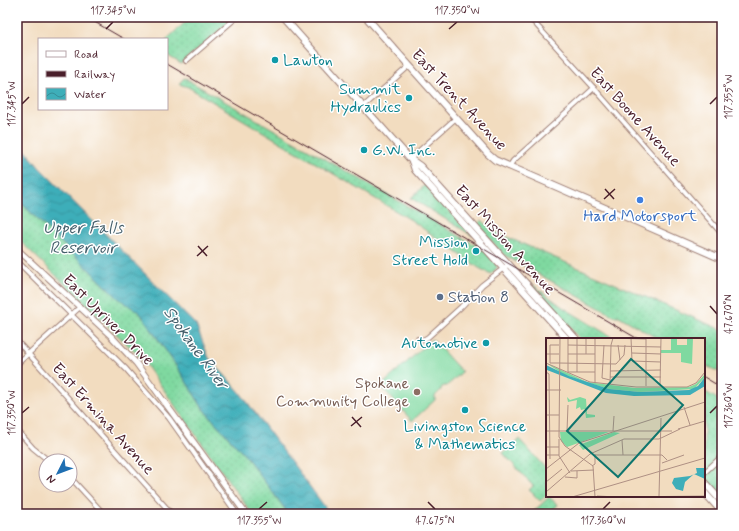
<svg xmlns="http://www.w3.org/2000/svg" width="739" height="531" font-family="Mynerve,sans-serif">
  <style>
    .grass { fill: url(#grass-dots); stroke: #647c66 }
    .garden { fill: #7fd9a0; stroke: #647c66 }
    .water { fill: url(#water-waves); stroke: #446672 }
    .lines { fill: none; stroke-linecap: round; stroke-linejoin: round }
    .minor-casing { stroke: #9e7e75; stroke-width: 6 }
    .tertiary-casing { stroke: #9e7e75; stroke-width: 7 }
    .primary-casing { stroke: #9e7e75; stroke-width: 8 }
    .minor { stroke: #fff; stroke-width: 4 }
    .tertiary { stroke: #fff; stroke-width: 5 }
    .primary { stroke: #fff; stroke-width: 6 }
    .rail { stroke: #4a1f2b; stroke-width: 1 }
    .ticks { fill: none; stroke: #4a1f2b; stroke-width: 1.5 }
    .culture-dot { fill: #0f9aa8; stroke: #fff; stroke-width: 1.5 }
    .shop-dot { fill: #3f7fe0; stroke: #fff; stroke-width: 1.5 }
    .service-dot { fill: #5c6f8a; stroke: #fff; stroke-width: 1.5 }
    .education-dot { fill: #8d6e63; stroke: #fff; stroke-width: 1.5 }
    .labels { text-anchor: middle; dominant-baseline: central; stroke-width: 3; stroke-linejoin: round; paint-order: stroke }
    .culture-label { font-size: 16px; fill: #0d838f; stroke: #fff; text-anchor: end }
    .street-label { font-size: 16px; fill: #4a1f2b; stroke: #fff }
    .shop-label { font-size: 16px; fill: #366cbe; stroke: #fff }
    .service-label { font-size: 16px; fill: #4e5e75; stroke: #fff; text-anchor: start }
    .education-label { font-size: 16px; fill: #785e54; stroke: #fff; text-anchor: end }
    .water-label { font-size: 17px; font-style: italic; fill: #455f6b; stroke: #fff }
    .inset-road { fill: none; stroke: #af9084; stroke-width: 1 }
    .view { fill: #0f766e; fill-opacity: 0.15; stroke: #0f766e; stroke-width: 2 }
    .inset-edge { fill: none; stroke: #4a1f2b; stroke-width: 2 }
    .neatline { fill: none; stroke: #4a1f2b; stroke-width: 1.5 }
    .ticks-label { font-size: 10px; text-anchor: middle; fill: #4a1f2b }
  </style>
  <defs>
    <pattern id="grass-dots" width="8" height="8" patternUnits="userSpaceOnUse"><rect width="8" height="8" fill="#7fd9a0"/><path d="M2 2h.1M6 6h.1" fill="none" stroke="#6fba8a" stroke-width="1.8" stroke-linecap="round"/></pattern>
    <pattern id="water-waves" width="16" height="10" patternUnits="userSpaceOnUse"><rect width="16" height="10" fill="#3eaeb9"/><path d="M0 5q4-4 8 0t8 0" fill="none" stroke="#368d97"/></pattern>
  </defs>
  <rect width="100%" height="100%" fill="#fff"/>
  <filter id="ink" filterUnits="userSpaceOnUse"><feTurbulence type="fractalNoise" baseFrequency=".025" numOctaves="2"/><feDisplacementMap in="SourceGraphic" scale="8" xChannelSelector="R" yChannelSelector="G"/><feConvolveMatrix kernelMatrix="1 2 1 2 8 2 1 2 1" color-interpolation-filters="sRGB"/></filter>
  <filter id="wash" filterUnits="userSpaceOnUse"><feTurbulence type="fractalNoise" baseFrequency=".012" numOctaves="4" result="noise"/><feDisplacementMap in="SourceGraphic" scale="16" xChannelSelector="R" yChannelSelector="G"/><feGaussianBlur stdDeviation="0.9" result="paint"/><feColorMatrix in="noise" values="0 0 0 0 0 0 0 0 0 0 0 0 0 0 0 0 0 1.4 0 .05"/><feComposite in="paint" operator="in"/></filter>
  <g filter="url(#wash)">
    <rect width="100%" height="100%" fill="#f2dcbf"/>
    <g class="grass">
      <polygon points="191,17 235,17 181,64 167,55 167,39"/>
      <polygon points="184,78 484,250 496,264 497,268 491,274 479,268 411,220 188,87 179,84"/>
      <polygon points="425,185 473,236 411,198"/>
      <polygon points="17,199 118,298 140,313 177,367 204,410 247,458 285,509 287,514 252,514 144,362 135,352 17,238"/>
      <polygon points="482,220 493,231 722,330 722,373 704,365 704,339 658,339 619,316 614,316 504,255 477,225"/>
      <polygon points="529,282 564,308 615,339 580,339"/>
      <polygon points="704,391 722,402 722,497 704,477"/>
      <polygon points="519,439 547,470 547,495 540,501 529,490 533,486 503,453"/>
      <polygon points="549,497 558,505 548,514 533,514 533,512"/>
    </g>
    <polygon class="garden" points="432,339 462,372 447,386 444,386 441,388 441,390 435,396 435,400 412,421 381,386"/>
    <polygon class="water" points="17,140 39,167 196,325 209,358 239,391 325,507 328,514 287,514 285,509 247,458 204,410 177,367 140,313 118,298 17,199"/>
  </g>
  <g filter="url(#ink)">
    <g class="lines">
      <defs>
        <g id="minor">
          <polyline points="529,17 594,88 722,234"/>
          <polyline points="186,61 237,17"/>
          <polyline points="363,107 409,66"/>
          <polyline points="410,159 456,118"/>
          <polyline points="509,167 513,161 594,88"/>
          <polyline points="17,261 126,369 169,418 237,514"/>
          <polyline points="418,339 423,340 428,337 461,307 482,285 509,264"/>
          <polyline points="17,341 172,514"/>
          <polyline points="17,364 80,307"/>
          <polyline points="17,430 33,448 49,461"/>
          <polyline points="704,473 722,456"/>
          <polyline points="70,477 104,514"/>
        </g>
        <polyline id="tertiary" points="17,249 111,336 136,363 246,514"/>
        <g id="primary">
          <polyline points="283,17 410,159 420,166 576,339"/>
          <polyline points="366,17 488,154 495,160 722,259"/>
          <polyline points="412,161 415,170 567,339"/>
          <polyline points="704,482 722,502"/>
          <polyline points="704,492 722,512"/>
        </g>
      </defs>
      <use href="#minor" class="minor-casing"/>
      <use href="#tertiary" class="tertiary-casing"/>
      <use href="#primary" class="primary-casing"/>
      <use href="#minor" class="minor"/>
      <use href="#tertiary" class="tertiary"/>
      <use href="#primary" class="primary"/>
      <g class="rail">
        <polyline points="86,17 124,39"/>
        <polyline points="167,64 638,339"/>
        <polyline points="704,377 722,388"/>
      </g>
    </g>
  </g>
  <path class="ticks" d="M106,29L113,22M449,29L457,22M22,104L29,97M710,104L717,97M605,189L614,199M604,199L615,189M198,246L207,256M197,256L208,246M710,306L717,314M22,413L29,407M710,413L717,406M352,417L361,427M351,426L362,417M428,502L435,509M259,509L267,502M603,509L610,502"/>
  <g class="culture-dot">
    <circle cx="275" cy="60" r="4"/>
    <circle cx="409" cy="98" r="4"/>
    <circle cx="364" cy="150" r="4"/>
    <circle cx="476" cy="251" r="4"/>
    <circle cx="486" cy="343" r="4"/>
    <circle cx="465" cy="410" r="4"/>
  </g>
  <circle class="shop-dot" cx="640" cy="200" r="4"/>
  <circle class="service-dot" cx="440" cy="297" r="4"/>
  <circle class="education-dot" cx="417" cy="392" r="4"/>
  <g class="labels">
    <g class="culture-label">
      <text x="283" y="60" text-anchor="start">Lawton</text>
      <text x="401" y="89">Summit<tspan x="401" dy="18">Hydraulics</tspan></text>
      <text x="372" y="150" text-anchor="start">G.W. Inc.</text>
      <text x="468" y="242">Mission<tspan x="468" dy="18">Street Hold</tspan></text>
      <text x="478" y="343">Automotive</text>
      <text x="465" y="426" text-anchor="middle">Livingston Science<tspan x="465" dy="18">&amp; Mathematics</tspan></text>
    </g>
    <g class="street-label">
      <text transform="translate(459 100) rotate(47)">East Trent Avenue</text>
      <text transform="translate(635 117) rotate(48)">East Boone Avenue</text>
      <text transform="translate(505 240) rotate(48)">East Mission Avenue</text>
      <text transform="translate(108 320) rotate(45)">East Upriver Drive</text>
      <text transform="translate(103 419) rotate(48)">East Ermina Avenue</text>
    </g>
    <g class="shop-label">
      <text x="640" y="216">Hard Motorsport</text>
    </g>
    <g class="service-label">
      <text x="448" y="297">Station 8</text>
    </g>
    <g class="education-label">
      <text x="409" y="383">Spokane<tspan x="409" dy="18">Community College</tspan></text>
    </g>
    <g class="water-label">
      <text x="83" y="228">Upper Falls<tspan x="83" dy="20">Reservoir</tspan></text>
      <text transform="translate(196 348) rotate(54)">Spokane River</text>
    </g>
  </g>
  <g transform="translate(546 338)">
    <rect width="159" height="159" fill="#f2dcbf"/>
    <path d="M125,0H131V7H141V0H147L146,26L135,24V15H115V12H125ZM0,25L41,44L89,50L143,49L150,46L159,36V39L148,51L94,54L63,51L43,45L17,36ZM21,59L24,62L34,59L40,61L41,76L49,77V79L40,80L39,71L35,72L34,69L30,71L31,62L22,64ZM14,94H63L21,109L15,103ZM68,94L74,95L37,112L33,107Z" fill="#7fd9a0"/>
    <path d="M0,27L23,38L63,51L94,54L143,52L152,48L159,39V48L144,57L88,58L60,55L1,32ZM150,130H159V141L148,136L139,144L137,153L130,151L126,145L128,140L144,138L151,135Z" fill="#3eaeb9"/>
    <path class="inset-road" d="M14,0L13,99L19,108L47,128L49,159M61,0L100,1M85,0L86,23L115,24M22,7L115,9M58,7L56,40L64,42M72,7L74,22M86,15L115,16M0,16H13M22,16H49M40,16V0M0,25L44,44L90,49H141L150,45L159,34M13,25L70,26L78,17L79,7M13,25H4V7H13M64,33L115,32M0,34L3,36L4,121M22,34H49M31,34V0M22,35V0M64,39H115M49,45V0M64,46L65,7L67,0M114,47L115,0M100,48V0M0,52H15M138,69L144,87M0,77H13M132,91L159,83M0,93H126M21,93L22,67M67,93L68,78M13,101V118L24,135M76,102L77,117M0,109H13M0,117H13M49,117H116L121,122M116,125L138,117M46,128L49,126V116M0,131L33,105L159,64M25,133L48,132M19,139L31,140V133M0,144L16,131M0,154L44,116L78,101H113L134,91M51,158L71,159M113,158L115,80M26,159L159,120M78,159L159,158"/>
    <path class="view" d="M85,21L137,67L72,139L21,93Z"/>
    <rect width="159" height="159" class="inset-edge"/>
  </g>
  <rect width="739" height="531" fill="none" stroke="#fff" stroke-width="44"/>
  <rect x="38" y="38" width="130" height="72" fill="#ffffff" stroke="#b7a5aa"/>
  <rect x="46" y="51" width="20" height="6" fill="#ffffff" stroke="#b7a5aa"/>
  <text x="74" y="58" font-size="12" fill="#4a1f2b">Road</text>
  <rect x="46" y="71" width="20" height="6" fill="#4a1f2b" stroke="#b7a5aa"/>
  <text x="74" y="78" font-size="12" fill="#4a1f2b">Railway</text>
  <rect x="46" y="88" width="20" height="12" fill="url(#water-waves)" stroke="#b7a5aa"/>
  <text x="74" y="98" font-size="12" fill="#4a1f2b">Water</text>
  <g transform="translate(58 473) rotate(228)"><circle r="19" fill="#ffffff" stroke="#b7a5aa"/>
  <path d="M0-3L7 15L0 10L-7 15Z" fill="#1f6fb2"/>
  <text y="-6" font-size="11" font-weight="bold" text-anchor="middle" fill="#4a1f2b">N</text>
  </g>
  <rect x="22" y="22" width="695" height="487" class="neatline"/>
  <g class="ticks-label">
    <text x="113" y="14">117.345°W</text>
    <text x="457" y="14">117.350°W</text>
    <text transform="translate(728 97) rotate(-90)" y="4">117.355°W</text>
    <text transform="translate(11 104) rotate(-90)" y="4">117.345°W</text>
    <text transform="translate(728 314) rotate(-90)" y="4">47.670°N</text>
    <text transform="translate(728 406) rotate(-90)" y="4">117.360°W</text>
    <text transform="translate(11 413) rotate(-90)" y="4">117.350°W</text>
    <text x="259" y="524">117.355°W</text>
    <text x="435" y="524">47.675°N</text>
    <text x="603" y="524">117.360°W</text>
  </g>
</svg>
